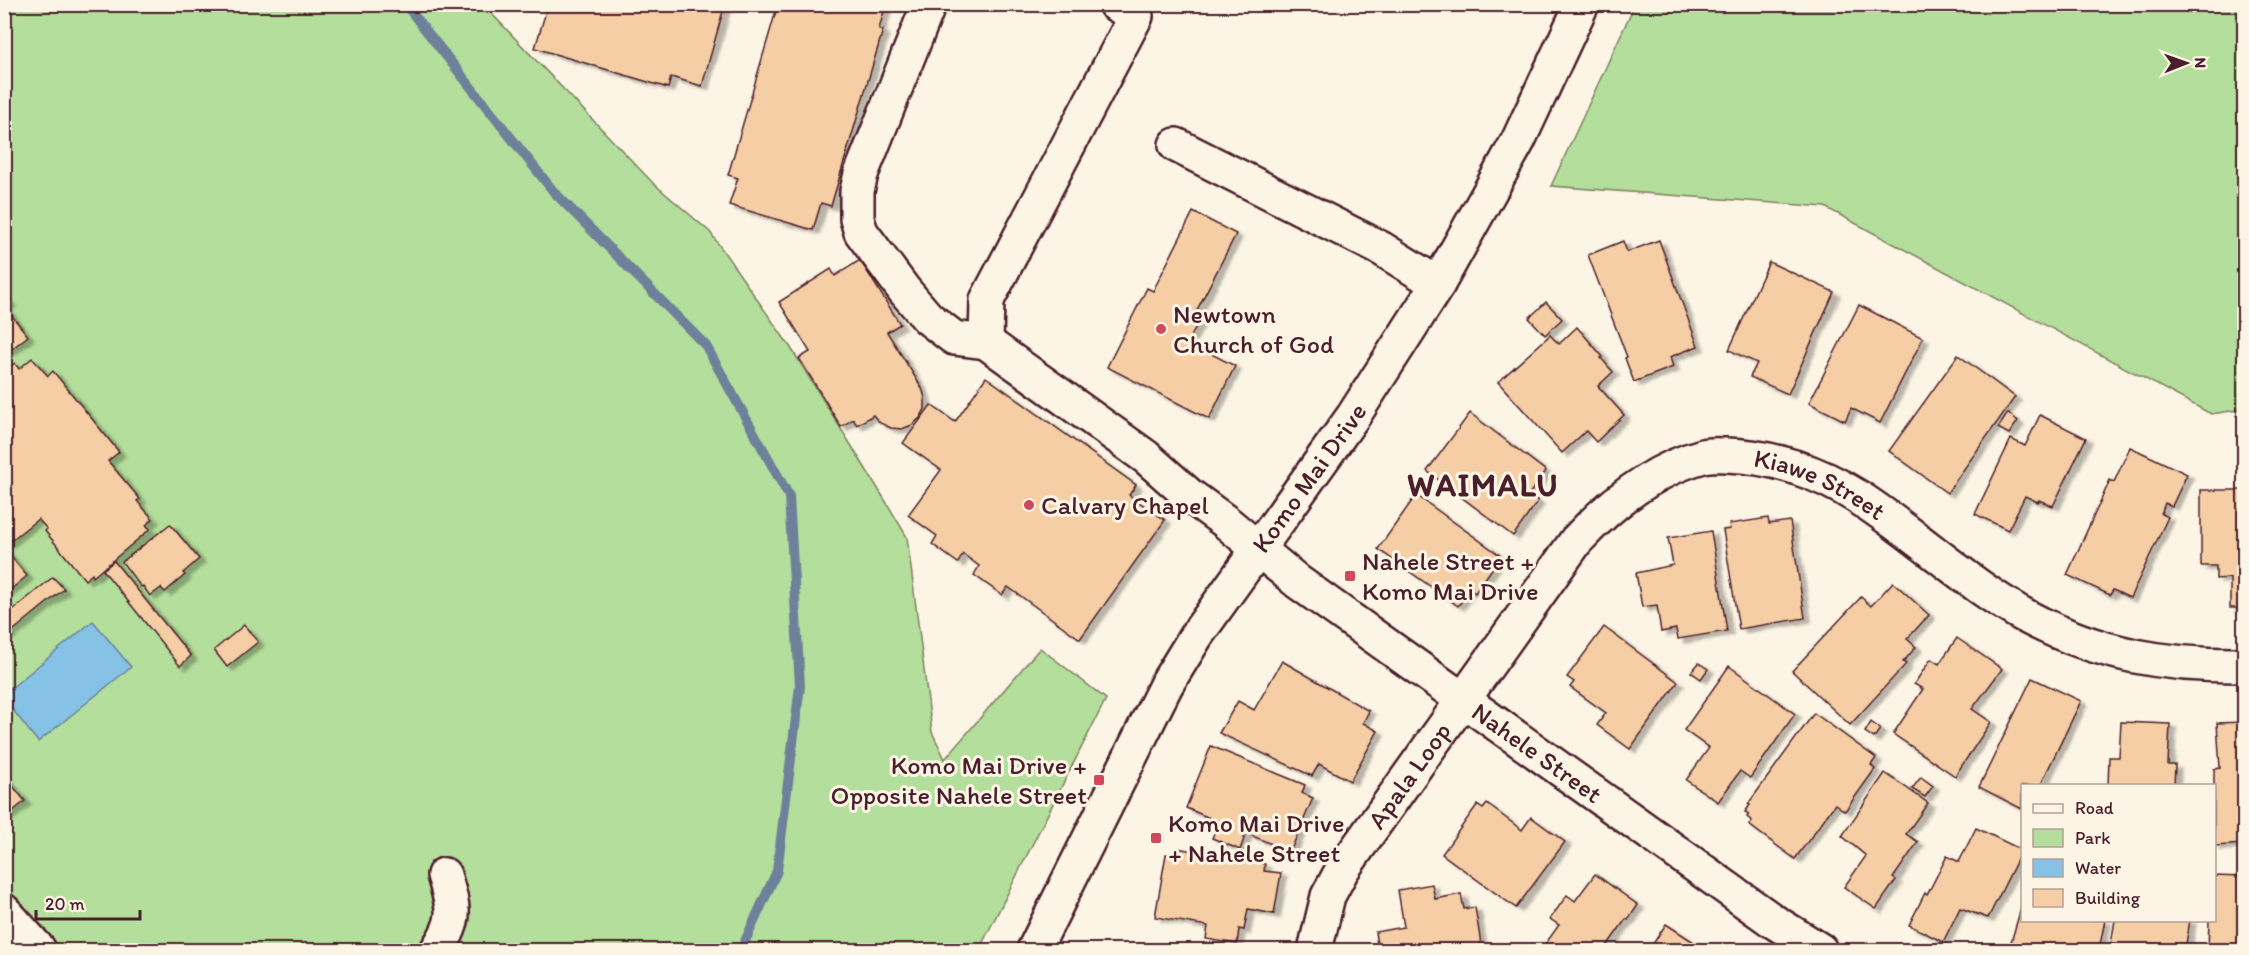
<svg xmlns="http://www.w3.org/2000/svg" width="2249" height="955" font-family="Itim,sans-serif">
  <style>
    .green { fill: #b4de9b; stroke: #7f7e63; stroke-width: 1.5 }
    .water { fill: #85c2e5; stroke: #6d819b; stroke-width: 1.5 }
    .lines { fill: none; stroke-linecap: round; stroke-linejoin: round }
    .stream { stroke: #6d819b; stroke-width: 10 }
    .building { fill: #f5cea5; stroke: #4a1f2b; stroke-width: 1.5; filter: url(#shadow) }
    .minor-casing { stroke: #4a1f2b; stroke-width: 38 }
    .minor { stroke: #fcf5e5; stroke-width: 33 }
    .poi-dot { fill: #d1495b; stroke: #fcf5e5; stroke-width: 2 }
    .labels { text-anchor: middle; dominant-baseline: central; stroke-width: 6; stroke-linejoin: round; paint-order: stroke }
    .poi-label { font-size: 26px; fill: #4a1f2b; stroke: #fcf5e5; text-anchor: start }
    .street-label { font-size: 26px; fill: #4a1f2b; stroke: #fcf5e5 }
    .district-label { font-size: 32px; font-weight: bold; letter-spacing: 1.5px; fill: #4a1f2b; stroke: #fcf5e5 }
  </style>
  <defs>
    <filter id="shadow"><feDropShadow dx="6" dy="4" stdDeviation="1.5" flood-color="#0004"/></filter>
  </defs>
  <rect width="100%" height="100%" fill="#fcf5e5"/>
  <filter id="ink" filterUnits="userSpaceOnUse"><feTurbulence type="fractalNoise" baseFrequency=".0167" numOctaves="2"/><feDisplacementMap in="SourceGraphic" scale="12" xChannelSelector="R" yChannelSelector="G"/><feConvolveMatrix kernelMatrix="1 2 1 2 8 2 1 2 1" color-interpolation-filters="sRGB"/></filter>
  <g filter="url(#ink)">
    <g class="green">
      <polygon points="1635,4 2244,5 2244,409 2211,414 1825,207 1551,186"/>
      <polygon points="5,5 487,5 490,12 653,183 710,232 791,348 885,500 907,537 932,732 945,759 1040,648 1106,699 979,950 5,950"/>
    </g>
    <polygon class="water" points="93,621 131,667 38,742 5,700 5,693"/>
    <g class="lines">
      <polyline class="stream" points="405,4 554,192 706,346 789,496 800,686 777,871 741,950"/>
    </g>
    <g class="building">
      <polygon points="535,4 725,4 702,86 671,77 668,88 535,48 547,8"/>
      <polygon points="778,4 886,4 879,29 883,30 831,206 821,203 813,230 729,205 738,178 728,175"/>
      <polygon points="1193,212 1236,234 1196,312 1202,315 1188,342 1235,366 1209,419 1107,367 1147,288 1153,291"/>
      <polygon points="1659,240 1698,346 1670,357 1673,367 1634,382 1625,358 1627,357 1588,255 1623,241 1627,252"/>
      <polygon points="860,260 900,324 887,332 922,388 925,398 925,409 920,418 912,425 902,429 891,428 880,423 873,415 857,425 853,419 841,427 799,358 810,352 779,302 831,269 835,276"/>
      <polygon points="1769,262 1834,292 1788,394 1750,377 1757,363 1729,350"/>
      <polygon points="4,296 10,303 5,307 28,336 4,355"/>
      <polygon points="1546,302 1562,319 1545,335 1529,318"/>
      <polygon points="1859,305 1923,338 1880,423 1851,408 1845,421 1809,403"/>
      <polygon points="1577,327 1603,357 1601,358 1613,372 1598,386 1624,415 1596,442 1586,431 1562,453 1498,382 1550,335 1559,344"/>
      <polygon points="1958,355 2015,397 1947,493 1889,451"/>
      <polygon points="32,358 48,376 53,371 119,452 108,461 140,499 137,501 153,519 146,525 150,529 93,577 92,574 85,580 45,531 47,529 38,519 4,546 4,371 15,363 19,369"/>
      <polygon points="986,377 1136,485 1129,495 1165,520 1080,639 1008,587 1002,595 974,575 979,566 963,554 958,563 932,544 937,536 908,515 941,470 903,443 931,405 955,422"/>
      <polygon points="1470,413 1546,471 1529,494 1538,501 1513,536 1427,471"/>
      <polygon points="2008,413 2018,421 2009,434 1998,428"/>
      <polygon points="2040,415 2086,438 2053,506 2039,500 2038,502 2025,496 2008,530 1975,514 2011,439 2025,446"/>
      <polygon points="2130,447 2187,474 2172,506 2165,503 2161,514 2168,517 2130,598 2113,590 2110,595 2067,575 2110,480 2114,482"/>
      <polygon points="2201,490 2244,490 2244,608 2230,608 2230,578 2216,579 2216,566 2201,566"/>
      <polygon points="1416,495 1501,556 1475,593 1470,589 1458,606 1378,549"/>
      <polygon points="1768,518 1769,524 1790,521 1805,618 1739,629 1723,530 1730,529 1729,524"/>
      <polygon points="170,524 199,559 183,573 185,575 165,592 161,588 150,596 143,586 141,587 122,562"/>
      <polygon points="1711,531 1727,631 1678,639 1676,629 1661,632 1657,605 1642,607 1636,573 1673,565 1668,538"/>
      <polygon points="4,548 27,576 4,595"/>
      <polygon points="114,561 191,656 180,666 103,570"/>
      <polygon points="53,577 64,589 4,638 4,617"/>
      <polygon points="1893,582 1929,615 1907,639 1916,647 1903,662 1906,664 1850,725 1792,671 1861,597 1871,606"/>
      <polygon points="244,625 258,642 227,667 214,650"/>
      <polygon points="1604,627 1678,682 1630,749 1597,725 1606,713 1570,687 1574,682 1567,677"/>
      <polygon points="1957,638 2002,669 1972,709 1991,722 1955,776 1893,734 1923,689 1914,684 1931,659 1939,664"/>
      <polygon points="1282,661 1369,711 1363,723 1378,731 1350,781 1319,764 1312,776 1219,733 1238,701 1254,710"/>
      <polygon points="1699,663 1708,669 1701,679 1691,672"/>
      <polygon points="1729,666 1795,714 1750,778 1740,771 1718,802 1686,780 1709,748 1684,730"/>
      <polygon points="2032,678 2081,701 2040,786 2022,786 2022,809 1979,787"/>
      <polygon points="1814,713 1876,758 1871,765 1875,769 1845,811 1835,804 1795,859 1749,825 1752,821 1747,817 1749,814 1745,812 1750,805 1748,804"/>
      <polygon points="1871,722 1880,729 1874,738 1865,732"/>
      <polygon points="2121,722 2170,724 2168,765 2175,765 2174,786 2108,786 2109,757 2119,757"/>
      <polygon points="2244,722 2244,844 2214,846 2214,769 2220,768 2217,723"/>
      <polygon points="1211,746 1305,785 1302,793 1313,798 1290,852 1246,833 1240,850 1212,838 1219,822 1186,808"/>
      <polygon points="1885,773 1928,803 1906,834 1918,842 1893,878 1896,880 1876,909 1844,887 1866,856 1842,836"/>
      <polygon points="4,775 25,801 7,816 4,813"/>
      <polygon points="1921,777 1933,786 1925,797 1912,789"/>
      <polygon points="1487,804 1522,830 1531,817 1565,842 1516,908 1442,854 1477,805 1483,809"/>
      <polygon points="1976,828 2022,850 1988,918 1960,908 1943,942 1909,925 1925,893 1927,895 1947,856 1959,862"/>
      <polygon points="1177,848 1265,864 1264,871 1281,873 1274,914 1248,909 1244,930 1239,929 1237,944 1206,939 1208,926 1155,917 1166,854 1176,855"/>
      <polygon points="1595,874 1638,905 1628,920 1626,919 1604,950 1541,950 1559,925 1550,919 1567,895 1575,901"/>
      <polygon points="2214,876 2244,877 2244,950 2208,950 2209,920 2214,920"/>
      <polygon points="1432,884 1435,899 1461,894 1464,909 1475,907 1482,950 1378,950 1375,932 1404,927 1398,890"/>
      <polygon points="2022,905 2022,920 2105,920 2099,950 2083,947 2082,950 2022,950 2023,946 2011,942"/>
      <polygon points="2115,920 2190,920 2185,950 2110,950"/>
      <polygon points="1666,924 1706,950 1649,950"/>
    </g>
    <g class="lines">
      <defs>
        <g id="minor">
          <path id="s1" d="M929,4L861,174L857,191V219L861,232L904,290L928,318L954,338L986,342L1146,457L1189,495L1226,522L1298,582L1773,921L1820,950"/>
          <polyline points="1176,145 1382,249 1438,284"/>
          <polyline points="986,342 987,300 1136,16 1115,4"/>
          <polyline points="4,911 39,950"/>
          <path d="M437,950C458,919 454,909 444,875"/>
          <path id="s2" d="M1034,950L1166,685L1196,636L1354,415L1438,284L1518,141L1582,4"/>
          <path id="s3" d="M1315,950L1328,896L1342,870L1576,541C1611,503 1652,470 1703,456C1710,454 1719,455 1726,455C1772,456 1819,472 1858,497C1917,535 1968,585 2029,618C2099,655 2167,666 2244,665"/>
        </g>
      </defs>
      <use href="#minor" class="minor-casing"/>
      <use href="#minor" class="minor"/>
    </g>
  </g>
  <g class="poi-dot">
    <circle cx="1161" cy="329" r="6"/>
    <circle cx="1029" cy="505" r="6"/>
    <rect x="1344" y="570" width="12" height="12" rx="3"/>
    <rect x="1093" y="774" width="12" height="12" rx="3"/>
    <rect x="1150" y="832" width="12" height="12" rx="3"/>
  </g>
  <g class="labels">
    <g class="poi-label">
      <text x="1173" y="314">Newtown<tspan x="1173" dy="30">Church of God</tspan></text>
      <text x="1041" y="505">Calvary Chapel</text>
      <text x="1362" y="561">Nahele Street +<tspan x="1362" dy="30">Komo Mai Drive</tspan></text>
      <text x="1087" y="765" text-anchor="end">Komo Mai Drive +<tspan x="1087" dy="30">Opposite Nahele Street</tspan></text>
      <text x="1168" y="823">Komo Mai Drive<tspan x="1168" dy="30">+ Nahele Street</tspan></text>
    </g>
    <g class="street-label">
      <text stroke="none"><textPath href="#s2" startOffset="548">Komo Mai Drive</textPath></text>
      <text stroke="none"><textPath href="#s3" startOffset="766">Kiawe Street</textPath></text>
      <text stroke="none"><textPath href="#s1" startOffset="1104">Nahele Street</textPath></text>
      <text stroke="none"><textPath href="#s3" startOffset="201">Apala Loop</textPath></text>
    </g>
    <g class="district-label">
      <text x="1483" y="485">WAIMALU</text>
    </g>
  </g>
  <rect width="2249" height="955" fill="none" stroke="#fcf5e5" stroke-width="24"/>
  <rect x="12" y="12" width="2225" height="931" fill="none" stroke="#4a1f2b" stroke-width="2" filter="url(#ink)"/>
  <rect x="2021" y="784" width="195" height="138" fill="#fcf5e5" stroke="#b59f9b" stroke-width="1.5"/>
  <rect x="2033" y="804" width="30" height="9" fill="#fcf5e5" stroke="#b59f9b" stroke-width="1.5"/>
  <text x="2075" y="814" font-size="18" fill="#4a1f2b">Road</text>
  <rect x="2033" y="829" width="30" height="18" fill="#b4de9b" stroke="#b59f9b" stroke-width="1.5"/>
  <text x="2075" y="844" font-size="18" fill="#4a1f2b">Park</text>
  <rect x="2033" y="859" width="30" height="18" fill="#85c2e5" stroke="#b59f9b" stroke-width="1.5"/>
  <text x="2075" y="874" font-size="18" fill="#4a1f2b">Water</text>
  <rect x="2033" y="889" width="30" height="18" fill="#f5cea5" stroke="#b59f9b" stroke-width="1.5"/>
  <text x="2075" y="904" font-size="18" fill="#4a1f2b">Building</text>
  <g transform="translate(2186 63) rotate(89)" stroke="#fcf5e5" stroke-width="4.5" paint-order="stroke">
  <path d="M0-4.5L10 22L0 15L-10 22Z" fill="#4a1f2b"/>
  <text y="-9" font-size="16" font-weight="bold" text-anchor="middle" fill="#4a1f2b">N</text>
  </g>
  <path d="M36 910v9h104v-9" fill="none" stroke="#4a1f2b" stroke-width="3"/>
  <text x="45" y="910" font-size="18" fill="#4a1f2b" stroke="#fcf5e5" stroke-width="4.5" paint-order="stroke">20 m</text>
</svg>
